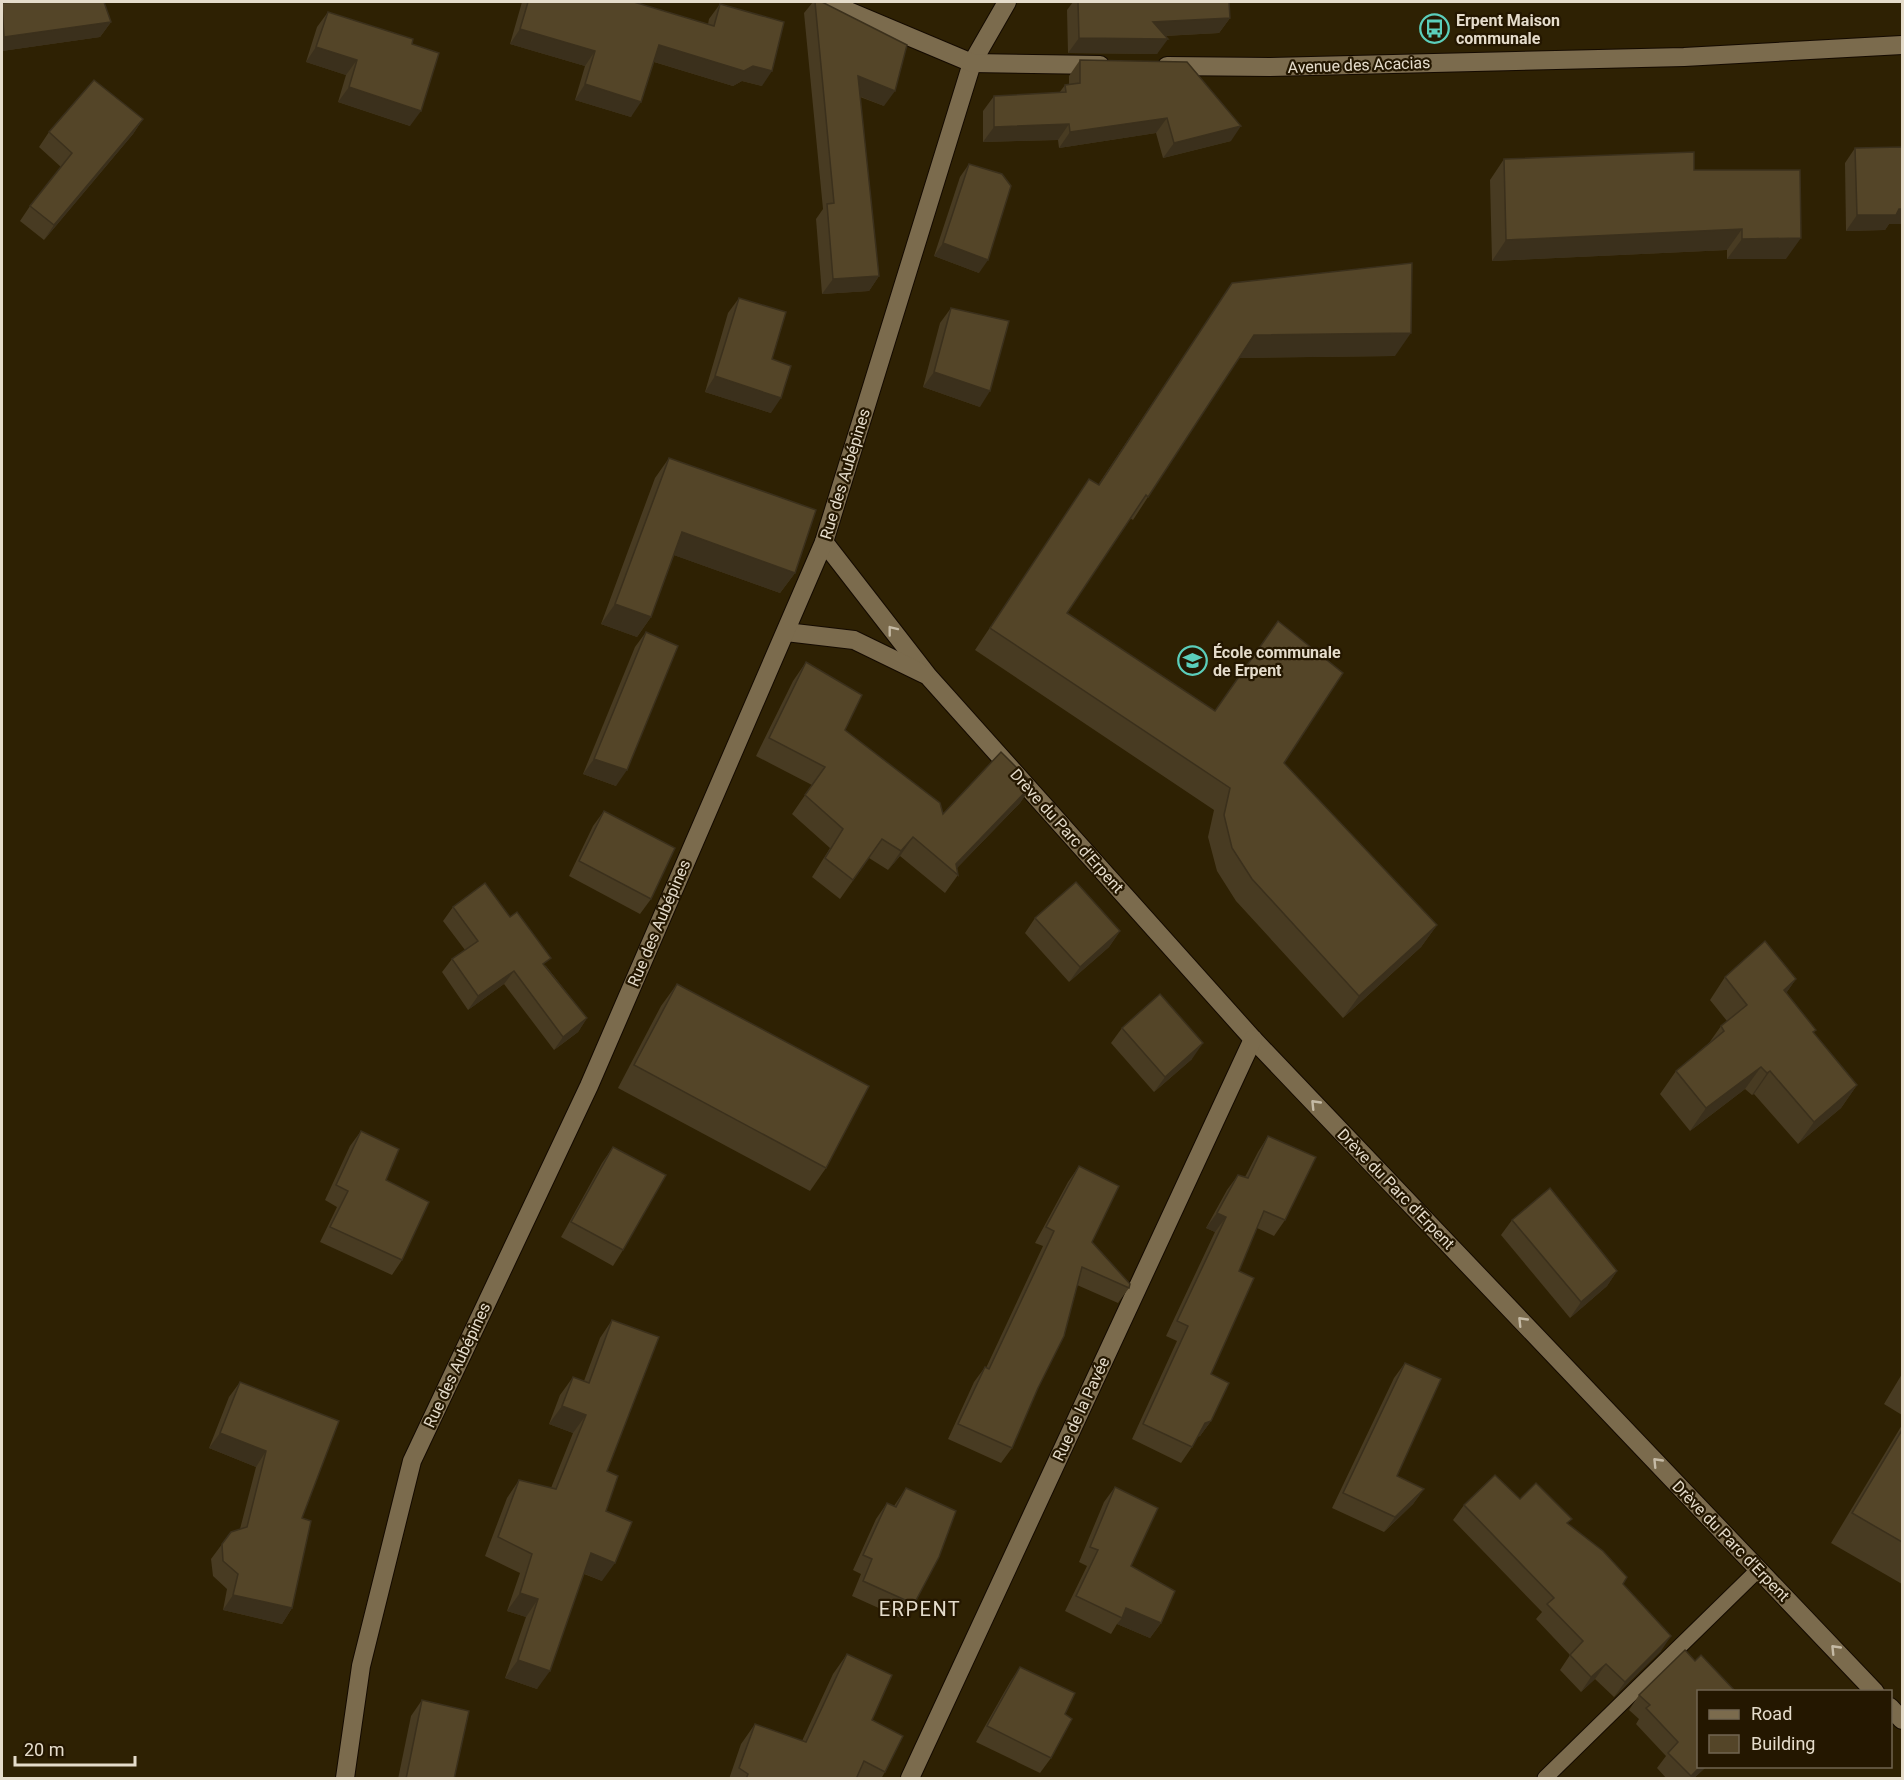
<svg xmlns="http://www.w3.org/2000/svg" width="1904" height="1780" font-family="Roboto,sans-serif">
  <style>
    .lines { fill: none; stroke-linecap: round; stroke-linejoin: round }
    .lane-casing { stroke: #140a00; stroke-width: 17 }
    .street-casing { stroke: #140a00; stroke-width: 20 }
    .secondary-casing { stroke: #140a00; stroke-width: 20 }
    .lane { stroke: #7b6b4d; stroke-width: 15 }
    .street { stroke: #7b6b4d; stroke-width: 18 }
    .secondary { stroke: #7b6b4d; stroke-width: 18 }
    .wall { fill: #483b22 }
    .shaded-wall { fill: #3b301c }
    .building { fill: #544528; stroke: #3b301c; stroke-width: 1.5 }
    .oneway { stroke: #c5baa5 }
    .labels { text-anchor: middle; dominant-baseline: central; stroke-width: 4.5; stroke-linejoin: round; paint-order: stroke }
    .poi-label { font-size: 16px; font-weight: bold; fill: #e5dccb; stroke: #241700; text-anchor: start }
    .street-label { font-size: 16px; fill: #e5dccb; stroke: #241700 }
    .quarter-label { font-size: 20px; letter-spacing: 1.5px; fill: #e5dccb; stroke: #241700 }
  </style>
  <rect width="100%" height="100%" fill="#2e2103"/>
  <g class="lines">
    <defs>
      <polyline id="lane" points="1545,1778 1759,1569"/>
      <g id="street">
        <polyline points="824,542 928,676 1253,1039 1875,1692"/>
        <polyline points="786,632 854,640 924,674"/>
        <polyline points="1890,1707 1902,1720"/>
        <polyline points="345,1778 361,1666 412,1461 589,1086 824,542 972,63 1007,2"/>
        <polyline points="910,1778 1253,1039"/>
      </g>
      <g id="secondary">
        <polyline points="827,2 972,63 1100,65"/>
        <polyline points="1167,66 1270,67 1684,57 1902,45"/>
      </g>
    </defs>
    <use href="#lane" class="lane-casing"/>
    <use href="#street" class="street-casing"/>
    <use href="#secondary" class="secondary-casing"/>
    <use href="#lane" class="lane"/>
    <use href="#street" class="street"/>
    <use href="#secondary" class="secondary"/>
  </g>
  <g class="wall">
    <polygon points="522,2 634,2 708,24 709,19 720,4 762,86 742,81 733,86 654,62 631,117 575,100 585,66 510,44"/>
    <polygon points="813,2 822,2 884,106 860,97 879,276 869,291 822,294 816,219 823,209 804,13"/>
    <polygon points="1073,2 1229,2 1230,18 1219,33 1165,36 1157,54 1068,53 1067,10"/>
    <polygon points="2,3 111,22 100,37 2,51"/>
    <polygon points="328,12 412,44 410,126 338,102 346,75 306,62 317,27"/>
    <polygon points="1080,60 1231,141 1163,158 1156,133 1059,148 1058,140 983,142 983,111 994,96 1059,93 1065,85 1069,84 1069,76"/>
    <polygon points="143,119 133,134 44,240 20,221 30,206 61,167 39,147 49,132"/>
    <polygon points="1855,148 1889,224 1885,230 1846,231 1845,163"/>
    <polygon points="1504,159 1694,170 1786,259 1727,259 1727,250 1492,261 1490,180"/>
    <polygon points="969,164 979,273 934,256 960,177"/>
    <polygon points="1232,283 1395,356 1239,358 1148,497 1133,520 1130,518 1067,613 1284,763 1437,925 1421,947 1343,1018 1236,901 1217,871 1208,837 1214,810 975,650 1089,479 1098,485"/>
    <polygon points="739,298 772,359 771,413 705,392 728,313"/>
    <polygon points="951,308 980,407 923,387 940,323"/>
    <polygon points="669,458 795,573 780,593 674,555 651,617 637,637 601,624 655,478"/>
    <polygon points="646,632 616,786 583,774 635,647"/>
    <polygon points="806,662 845,730 943,814 1033,784 1020,803 957,868 958,875 945,893 900,856 888,870 869,858 840,899 812,877 830,848 792,814 812,785 756,756 793,681"/>
    <polygon points="604,811 651,899 640,914 569,876 593,826"/>
    <polygon points="453,907 546,966 587,1018 578,1032 554,1050 504,984 468,1010 442,972 452,959 465,950 443,921"/>
    <polygon points="1035,918 1120,931 1109,947 1069,982 1025,933"/>
    <polygon points="1725,977 1796,979 1786,993 1816,1030 1813,1033 1857,1085 1841,1108 1798,1144 1754,1094 1752,1095 1745,1089 1690,1131 1660,1094 1676,1071 1709,1043 1721,1026 1727,1021 1710,1000"/>
    <polygon points="677,984 826,1168 810,1191 618,1088 661,1006"/>
    <polygon points="1122,1028 1192,1059 1154,1092 1111,1043"/>
    <polygon points="361,1131 386,1180 402,1260 392,1275 320,1242 337,1207 325,1200 350,1146"/>
    <polygon points="1268,1136 1285,1220 1274,1236 1257,1228 1239,1271 1211,1374 1211,1421 1200,1436 1197,1437 1192,1447 1181,1463 1132,1439 1177,1341 1166,1336 1215,1232 1206,1228 1227,1190 1238,1175 1245,1177 1258,1152"/>
    <polygon points="613,1147 623,1250 613,1266 561,1237 602,1163"/>
    <polygon points="1079,1166 1092,1242 1129,1288 1118,1303 1077,1285 1038,1388 1012,1448 1001,1463 948,1439 974,1382 985,1367 986,1368 1043,1246 1035,1243 1068,1182"/>
    <polygon points="1512,1220 1617,1271 1607,1286 1570,1318 1501,1235"/>
    <polygon points="612,1320 602,1581 584,1574 537,1689 505,1678 526,1617 507,1611 520,1573 485,1556 507,1498 519,1480 551,1488 573,1433 549,1424 560,1395 573,1377 584,1381 600,1338"/>
    <polygon points="1405,1363 1397,1476 1424,1489 1413,1504 1384,1532 1332,1508 1394,1378"/>
    <polygon points="1902,1374 1902,1415 1884,1404"/>
    <polygon points="240,1382 302,1518 292,1608 282,1624 223,1610 227,1589 213,1576 211,1559 231,1532 240,1529 256,1467 209,1448 229,1397"/>
    <polygon points="1902,1425 1902,1584 1831,1543"/>
    <polygon points="1115,1487 1131,1566 1161,1623 1150,1638 1117,1624 1111,1634 1065,1611 1087,1566 1079,1562 1104,1502"/>
    <polygon points="906,1488 914,1604 903,1619 852,1596 861,1574 853,1570 876,1519 887,1503 894,1506"/>
    <polygon points="1520,1499 1568,1524 1623,1584 1661,1651 1614,1697 1595,1679 1581,1692 1560,1670 1570,1655 1536,1619 1542,1612 1453,1520 1464,1505"/>
    <polygon points="847,1654 872,1720 885,1772 881,1779 729,1779 741,1744 755,1724 802,1741 833,1674"/>
    <polygon points="1695,1661 1698,1767 1706,1767 1693,1779 1667,1779 1657,1768 1666,1756 1636,1724 1639,1719 1629,1710 1639,1695"/>
    <polygon points="1020,1667 1065,1714 1051,1758 1040,1773 976,1742 1010,1682"/>
    <polygon points="422,1700 454,1779 398,1779 411,1716"/>
  </g>
  <g class="shaded-wall">
    <polygon points="1230,18 1219,33 1143,37 1153,22"/>
    <polygon points="111,22 100,37 2,51 2,41 4,37"/>
    <polygon points="520,29 595,51 585,66 510,44"/>
    <polygon points="1079,38 1168,39 1157,54 1068,53"/>
    <polygon points="659,45 753,66 772,71 762,86 742,81 733,86 648,60"/>
    <polygon points="316,47 357,60 346,75 306,62"/>
    <polygon points="858,76 895,91 884,106 847,91"/>
    <polygon points="585,84 641,102 631,117 575,100"/>
    <polygon points="349,87 421,111 410,126 338,102"/>
    <polygon points="1167,118 1156,133 1059,148 1070,132"/>
    <polygon points="143,119 133,134 44,240 54,225"/>
    <polygon points="1069,124 1058,140 983,142 994,127"/>
    <polygon points="1241,126 1231,141 1163,158 1174,143"/>
    <polygon points="1899,209 1902,209 1902,224 1889,224 1885,230 1846,231 1857,215"/>
    <polygon points="1742,229 1727,250 1492,261 1506,240"/>
    <polygon points="1801,238 1786,259 1727,259 1742,239"/>
    <polygon points="943,243 988,260 979,273 934,256"/>
    <polygon points="879,276 869,291 822,294 833,279"/>
    <polygon points="1411,333 1395,356 1238,358 1254,335"/>
    <polygon points="934,372 990,391 980,407 923,387"/>
    <polygon points="715,376 781,398 771,413 705,392"/>
    <polygon points="682,532 795,573 780,593 668,553"/>
    <polygon points="615,604 651,617 637,637 601,624"/>
    <polygon points="594,759 627,770 616,786 583,774"/>
    <polygon points="1033,784 1020,803 954,871 956,864"/>
    <polygon points="913,837 900,856 888,870 901,851"/>
    <polygon points="1437,925 1421,947 1343,1018 1359,996"/>
    <polygon points="1120,931 1109,947 1069,982 1080,967"/>
    <polygon points="514,971 504,984 468,1010 478,996"/>
    <polygon points="1796,979 1780,1002 1784,990"/>
    <polygon points="587,1018 578,1032 554,1050 563,1037"/>
    <polygon points="1203,1043 1192,1059 1154,1092 1165,1077"/>
    <polygon points="1761,1067 1745,1089 1690,1131 1706,1108"/>
    <polygon points="1770,1071 1754,1094 1752,1095 1767,1073"/>
    <polygon points="1857,1085 1841,1108 1798,1144 1814,1122"/>
    <polygon points="1217,1213 1226,1217 1215,1232 1206,1228"/>
    <polygon points="1617,1271 1607,1286 1570,1318 1581,1302"/>
    <polygon points="562,1406 586,1415 573,1433 549,1424"/>
    <polygon points="1211,1421 1200,1436 1194,1438 1205,1423"/>
    <polygon points="220,1433 266,1451 256,1467 209,1448"/>
    <polygon points="1424,1489 1413,1504 1384,1532 1395,1517"/>
    <polygon points="591,1553 615,1563 602,1581 578,1571"/>
    <polygon points="520,1593 538,1599 526,1617 507,1611"/>
    <polygon points="233,1595 292,1608 282,1624 223,1610"/>
    <polygon points="1126,1608 1161,1623 1150,1638 1117,1624 1122,1618"/>
    <polygon points="1671,1636 1661,1651 1614,1697 1625,1682"/>
    <polygon points="518,1660 550,1671 537,1689 505,1678"/>
    <polygon points="1606,1664 1595,1679 1581,1692 1591,1677"/>
    <polygon points="1700,1767 1706,1767 1693,1779 1689,1779"/>
  </g>
  <g class="building">
    <polygon points="14,2 104,2 111,22 4,37 2,3"/>
    <polygon points="528,2 634,2 714,26 720,4 784,22 772,71 753,66 744,71 659,45 641,102 585,84 595,51 520,29"/>
    <polygon points="815,2 822,2 907,45 895,91 858,76 879,276 833,279 827,204 834,203"/>
    <polygon points="1078,2 1229,2 1230,18 1153,22 1168,39 1079,38"/>
    <polygon points="328,12 413,39 412,44 439,53 421,111 349,87 357,60 316,47"/>
    <polygon points="1080,60 1187,62 1241,126 1174,143 1167,118 1070,132 1069,124 994,127 994,96 1066,92 1065,85 1080,83"/>
    <polygon points="94,80 143,119 54,225 30,206 72,153 49,132"/>
    <polygon points="1902,147 1902,209 1899,209 1896,215 1857,215 1855,148"/>
    <polygon points="1694,152 1694,170 1800,170 1801,238 1742,239 1742,229 1506,240 1504,159"/>
    <polygon points="969,164 1002,174 1011,186 988,260 943,243"/>
    <polygon points="1412,263 1411,333 1254,335 1148,497 1146,495 1067,613 1215,711 1278,621 1343,673 1284,763 1437,925 1359,996 1252,879 1232,848 1224,815 1230,788 990,628 1089,479 1099,485 1232,283"/>
    <polygon points="739,298 786,312 772,359 791,366 781,398 715,376"/>
    <polygon points="951,308 1009,321 990,391 934,372"/>
    <polygon points="669,458 816,510 795,573 682,532 651,617 615,604"/>
    <polygon points="646,632 678,646 627,770 594,759"/>
    <polygon points="806,662 862,695 845,730 940,803 943,814 1001,752 1033,784 956,864 958,875 913,837 901,851 882,839 853,880 825,858 843,829 805,795 825,767 769,738"/>
    <polygon points="604,811 675,848 651,899 579,861"/>
    <polygon points="1076,882 1120,931 1080,967 1035,918"/>
    <polygon points="485,883 510,917 517,912 551,958 543,964 587,1018 563,1037 514,971 478,996 452,959 478,941 453,907"/>
    <polygon points="1765,941 1796,979 1784,990 1816,1030 1813,1032 1857,1085 1814,1122 1770,1071 1767,1073 1761,1067 1706,1108 1676,1071 1724,1031 1721,1026 1747,1005 1725,977"/>
    <polygon points="677,984 869,1086 826,1168 634,1065"/>
    <polygon points="1160,994 1203,1043 1165,1077 1122,1028"/>
    <polygon points="361,1131 399,1149 386,1180 429,1202 402,1260 330,1227 348,1191 336,1185"/>
    <polygon points="1268,1136 1316,1157 1285,1220 1264,1211 1239,1271 1254,1278 1211,1374 1229,1383 1211,1421 1205,1423 1192,1447 1143,1424 1188,1326 1177,1321 1226,1217 1217,1213 1238,1175 1248,1178"/>
    <polygon points="613,1147 666,1175 623,1250 571,1222"/>
    <polygon points="1079,1166 1119,1186 1092,1242 1130,1284 1129,1288 1082,1267 1064,1336 1038,1388 1012,1448 958,1424 985,1367 989,1369 1054,1231 1046,1227"/>
    <polygon points="1550,1188 1617,1271 1581,1302 1512,1220"/>
    <polygon points="612,1320 659,1337 607,1471 618,1476 606,1511 632,1522 615,1563 591,1553 550,1671 518,1660 538,1599 520,1593 532,1554 498,1537 519,1480 556,1489 586,1415 562,1406 573,1377 589,1383"/>
    <polygon points="1405,1363 1441,1379 1397,1476 1424,1489 1395,1517 1343,1493"/>
    <polygon points="240,1382 339,1421 302,1518 311,1521 292,1608 233,1595 238,1574 223,1561 222,1544 231,1532 247,1527 266,1451 220,1433"/>
    <polygon points="1902,1430 1902,1542 1852,1513"/>
    <polygon points="1495,1475 1520,1499 1536,1483 1572,1519 1567,1523 1603,1551 1627,1577 1623,1584 1671,1636 1625,1682 1606,1664 1591,1677 1570,1655 1583,1641 1547,1604 1554,1598 1464,1505"/>
    <polygon points="1115,1487 1158,1508 1131,1566 1175,1591 1161,1623 1126,1608 1122,1618 1076,1596 1098,1550 1090,1547"/>
    <polygon points="906,1488 956,1511 939,1557 914,1604 863,1581 872,1559 863,1555 887,1503 896,1507"/>
    <polygon points="1685,1650 1695,1661 1701,1655 1736,1692 1698,1692 1698,1767 1700,1767 1691,1776 1668,1753 1678,1742 1646,1708 1650,1705 1639,1695"/>
    <polygon points="847,1654 892,1675 872,1720 903,1736 885,1772 864,1761 856,1779 746,1779 748,1774 739,1768 755,1724 806,1742"/>
    <polygon points="1020,1667 1075,1693 1065,1714 1072,1719 1051,1758 987,1726"/>
    <polygon points="422,1700 469,1711 454,1779 406,1779"/>
  </g>
  <defs><path id="oneway-chevron" d="M-2-3.5L2.5 0L-2 3.5" fill="none" stroke-width="1.6" stroke-linecap="round" stroke-linejoin="round" transform="scale(1.5)"/></defs>
  <g class="oneway">
    <use href="#oneway-chevron" transform="translate(892 630) rotate(-128)"/>
    <use href="#oneway-chevron" transform="translate(1315 1104) rotate(-134)"/>
    <use href="#oneway-chevron" transform="translate(1522 1321) rotate(-134)"/>
    <use href="#oneway-chevron" transform="translate(1657 1462) rotate(-134)"/>
    <use href="#oneway-chevron" transform="translate(1835 1649) rotate(-134)"/>
  </g>
  <defs>
    <symbol id="bus-ring" viewBox="-11 -11 22 22"><circle r="9.5" fill="#241700" stroke="#5bcebb" stroke-width="1.5"/><path d="M-5-6H5V4H4V6H2V4H-2V6H-4V4H-5ZM-3.5-4V0h7V-4ZM-3.5 1.2v1.5H-2V1.2ZM2 1.2v1.5H3.5V1.2Z" fill="#5bcebb"/></symbol>
    <symbol id="school-ring" viewBox="-11 -11 22 22"><circle r="9.5" fill="#241700" stroke="#5bcebb" stroke-width="1.5"/><path d="M0-5L7-2L0 1L-7-2ZM-4 1L0 2.5L4 1V4Q0 6-4 4Z" fill="#5bcebb"/></symbol>
  </defs>
  <g fill-rule="evenodd">
    <use href="#bus-ring" x="1418" y="12" width="33" height="33"/>
    <use href="#school-ring" x="1176" y="644" width="33" height="33"/>
  </g>
  <g class="labels">
    <g class="poi-label">
      <text x="1456" y="20">Erpent Maison<tspan x="1456" dy="18">communale</tspan></text>
      <text x="1213" y="652">École communale<tspan x="1213" dy="18">de Erpent</tspan></text>
    </g>
    <g class="street-label">
      <text transform="translate(1359 65) rotate(-2)">Avenue des Acacias</text>
      <text transform="translate(845 474) rotate(-73)">Rue des Aubépines</text>
      <text transform="translate(1067 831) rotate(48)">Drève du Parc d'Erpent</text>
      <text transform="translate(659 923) rotate(-67)">Rue des Aubépines</text>
      <text transform="translate(1396 1189) rotate(46)">Drève du Parc d'Erpent</text>
      <text transform="translate(457 1365) rotate(-65)">Rue des Aubépines</text>
      <text transform="translate(1081 1409) rotate(-65)">Rue de la Pavée</text>
      <text transform="translate(1731 1541) rotate(46)">Drève du Parc d'Erpent</text>
    </g>
    <g class="quarter-label">
      <text x="920" y="1609">ERPENT</text>
    </g>
  </g>
  <rect width="1904" height="1780" fill="none" stroke="#e5dccb" stroke-width="6"/>
  <rect x="1697" y="1690" width="195" height="78" fill="#241700" stroke="#716651" stroke-width="1.5"/>
  <rect x="1709" y="1710" width="30" height="9" fill="#7b6b4d" stroke="#716651" stroke-width="1.5"/>
  <text x="1751" y="1720" font-size="18" fill="#e5dccb">Road</text>
  <rect x="1709" y="1735" width="30" height="18" fill="#544528" stroke="#716651" stroke-width="1.5"/>
  <text x="1751" y="1750" font-size="18" fill="#e5dccb">Building</text>
  <path d="M15 1756v9h120v-9" fill="none" stroke="#e5dccb" stroke-width="3"/>
  <text x="24" y="1756" font-size="18" fill="#e5dccb" stroke="#241700" stroke-width="4.5" paint-order="stroke">20 m</text>
</svg>
